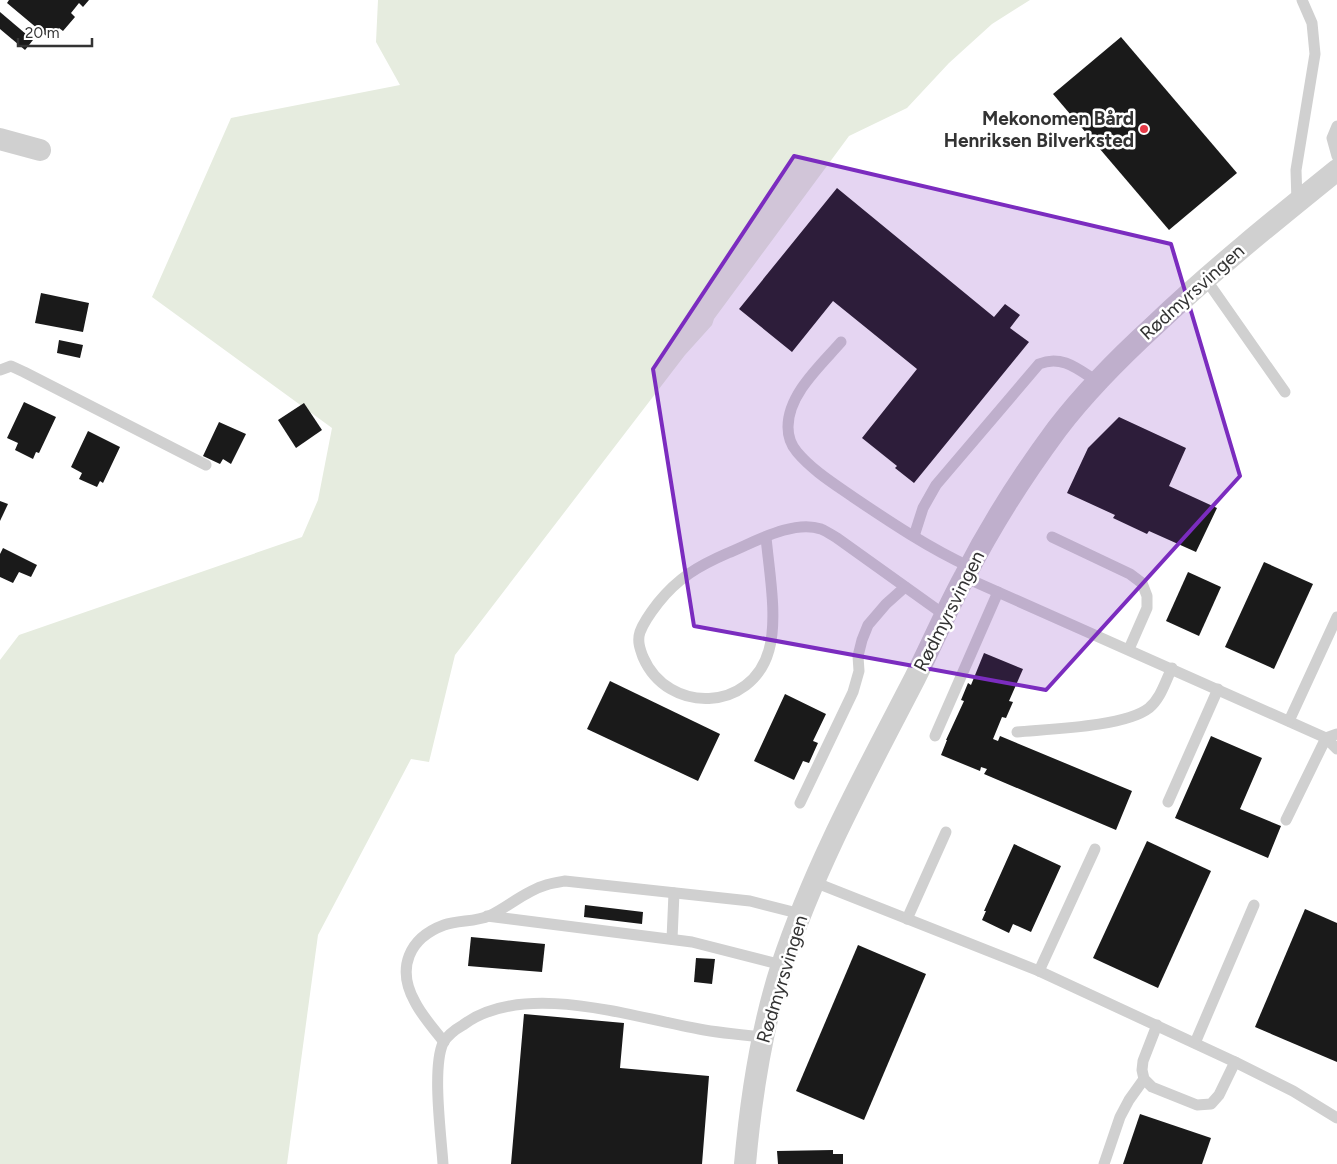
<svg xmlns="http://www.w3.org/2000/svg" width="1337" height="1164" font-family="Figtree,sans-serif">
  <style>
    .green { fill: #e6ecdf }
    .building { fill: #1a1a1a }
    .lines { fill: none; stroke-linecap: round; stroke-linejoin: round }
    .lane { stroke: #d0d0d0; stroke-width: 11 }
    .street { stroke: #d0d0d0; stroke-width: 22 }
    .marked { fill: #7b2cbf; fill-opacity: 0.2; stroke: #7b2cbf; stroke-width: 4; stroke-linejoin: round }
    .poi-dot { fill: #e63946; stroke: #fff; stroke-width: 2 }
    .labels { text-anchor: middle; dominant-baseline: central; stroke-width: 5; stroke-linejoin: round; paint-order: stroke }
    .poi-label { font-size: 19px; font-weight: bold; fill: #333; stroke: #fff; text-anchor: end }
    .street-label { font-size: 19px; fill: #333; stroke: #fff }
  </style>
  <rect width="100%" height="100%" fill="#fff"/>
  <polygon class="green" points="378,0 1030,0 992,24 949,63 907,108 849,136 714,319 712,325 685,355 455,655 429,762 411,759 318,935 287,1164 0,1164 0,660 19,635 302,537 318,500 332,428 152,297 231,118 400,85 376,42"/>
  <g class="building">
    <polygon points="9,0 89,0 83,7 79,3 71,13 75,17 63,31 59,28 50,39 7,3"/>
    <polygon points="0,12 33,40 25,50 0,29"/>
    <polygon points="1121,37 1237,173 1169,230 1053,94"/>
    <polygon points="837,188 994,317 1005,304 1020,315 1010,328 1029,342 914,483 895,468 897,466 862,438 917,369 833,301 792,352 739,309"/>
    <polygon points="41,293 89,303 83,332 35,323"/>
    <polygon points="59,340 83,345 80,358 57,353"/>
    <polygon points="24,402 56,417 39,453 36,452 33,459 15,450 18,443 7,438"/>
    <polygon points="304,403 322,430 296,448 278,420"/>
    <polygon points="1119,417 1186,448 1169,486 1217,508 1196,552 1149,531 1147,534 1113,518 1115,515 1067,493 1088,448"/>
    <polygon points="219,422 246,434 231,464 223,459 220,464 203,456"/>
    <polygon points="88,431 120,447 103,483 100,481 97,487 79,479 82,473 71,467"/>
    <polygon points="0,501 8,504 0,521"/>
    <polygon points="3,548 37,565 31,577 19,572 13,583 0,577 0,554"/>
    <polygon points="1264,562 1313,584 1274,669 1225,647"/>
    <polygon points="1188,572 1221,587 1199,636 1166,621"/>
    <polygon points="984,653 1023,669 1009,701 1013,702 1006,718 1002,717 993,739 998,741 1000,736 1132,791 1116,830 984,774 987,769 981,767 980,771 941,755 947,740 946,740 964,701 961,700 968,683 971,685"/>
    <polygon points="610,681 720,734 698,781 587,729"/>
    <polygon points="785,694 826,714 813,741 818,743 809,763 803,761 794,780 754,761"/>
    <polygon points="1211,736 1262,758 1240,809 1281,826 1268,858 1175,818"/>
    <polygon points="1147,841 1211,871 1158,988 1093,958"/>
    <polygon points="1014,844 1061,866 1031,932 1013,924 1009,933 982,920 986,911 984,911"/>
    <polygon points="585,905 643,912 642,924 584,917"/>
    <polygon points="1305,909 1337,923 1337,1062 1255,1027"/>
    <polygon points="471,937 545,944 542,972 468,966"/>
    <polygon points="858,945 926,974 864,1120 796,1091"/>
    <polygon points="696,958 715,959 712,984 694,982"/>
    <polygon points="524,1014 624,1023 620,1068 709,1076 702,1164 511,1164"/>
    <polygon points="1140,1114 1211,1138 1202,1164 1123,1164"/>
    <polygon points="833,1150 833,1154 843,1154 843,1164 778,1164 777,1151"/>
  </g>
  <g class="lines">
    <g class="lane">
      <polyline points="1337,126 1332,138 1337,156"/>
      <polyline points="1297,202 1296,170 1315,54 1312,23 1302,0"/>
      <polyline points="1205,278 1285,392"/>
      <path d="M841,342C821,365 788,394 788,427C788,436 791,445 797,452C812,470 833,483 853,497C890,522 929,548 970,567"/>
      <polyline points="0,370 11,366 24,372 206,465"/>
      <path d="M914,536L923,508L936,485L1039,364C1062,354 1079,370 1098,382"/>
      <path d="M766,537C769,571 778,618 769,650C752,712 668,715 643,657C640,649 637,641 640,632C644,621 651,612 658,603C678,578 698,566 728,553C753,543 793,519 821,529C826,531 832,535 837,538L946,616"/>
      <polyline points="1052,537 1130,574 1142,583 1147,596 1147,608 1129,649"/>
      <polyline points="964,577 1326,738 1337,734"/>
      <polyline points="1289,721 1337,617"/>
      <path d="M1017,732C1049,729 1125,727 1149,708C1161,698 1165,682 1172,668"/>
      <polyline points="935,736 998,592"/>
      <polyline points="1168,802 1218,689"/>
      <polyline points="800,803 853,692 859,671 858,656 862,640 868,625 886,604 905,587"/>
      <polyline points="1286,820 1326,738 1337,749"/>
      <polyline points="814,882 1039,971 1235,1062 1293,1091 1337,1118"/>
      <polyline points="487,916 692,942 782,965"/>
      <polyline points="907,919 946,832"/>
      <polyline points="672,939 674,893"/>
      <polyline points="1039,971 1095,849"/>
      <polyline points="1157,1025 1143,1061 1142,1070 1144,1079 1152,1087 1197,1105 1211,1104 1219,1095 1235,1062"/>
      <path d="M444,1042C434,1029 422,1016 415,1002C396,968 409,938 444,925C458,920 475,922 489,916C508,907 525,891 546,885C552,883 559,882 565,881L750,901L801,914"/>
      <polyline points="1195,1043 1254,905"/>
      <path d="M443,1164C441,1134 432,1068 443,1043C447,1036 456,1029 463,1025C523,980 632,1017 699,1029C720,1033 742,1035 763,1037"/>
      <polyline points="1104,1164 1120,1117 1129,1100 1144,1079"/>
    </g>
    <g class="street">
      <polyline points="0,139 40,150"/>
      <path d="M745,1164C751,1097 761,1029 782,965C815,865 867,771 915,678C932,644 947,609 965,576C991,525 1023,475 1057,429C1086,391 1120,357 1155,325C1213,270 1275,220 1337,170"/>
    </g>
  </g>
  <path class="marked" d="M794,156L1171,244L1240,476L1046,690L694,626L653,369Z"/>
  <circle class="poi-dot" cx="1144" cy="129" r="5"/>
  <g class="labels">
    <g class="poi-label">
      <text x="1134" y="118">Mekonomen Bård<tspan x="1134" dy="22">Henriksen Bilverksted</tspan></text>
    </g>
    <g class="street-label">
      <text transform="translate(1192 292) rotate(-42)">Rødmyrsvingen</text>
      <text transform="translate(949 611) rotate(-63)">Rødmyrsvingen</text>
      <text transform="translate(782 979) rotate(-73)">Rødmyrsvingen</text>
    </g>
  </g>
  <path d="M18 38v8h74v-8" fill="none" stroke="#333333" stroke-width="2.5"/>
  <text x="25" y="38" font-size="15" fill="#333333" stroke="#ffffff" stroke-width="4" paint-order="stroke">20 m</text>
</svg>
